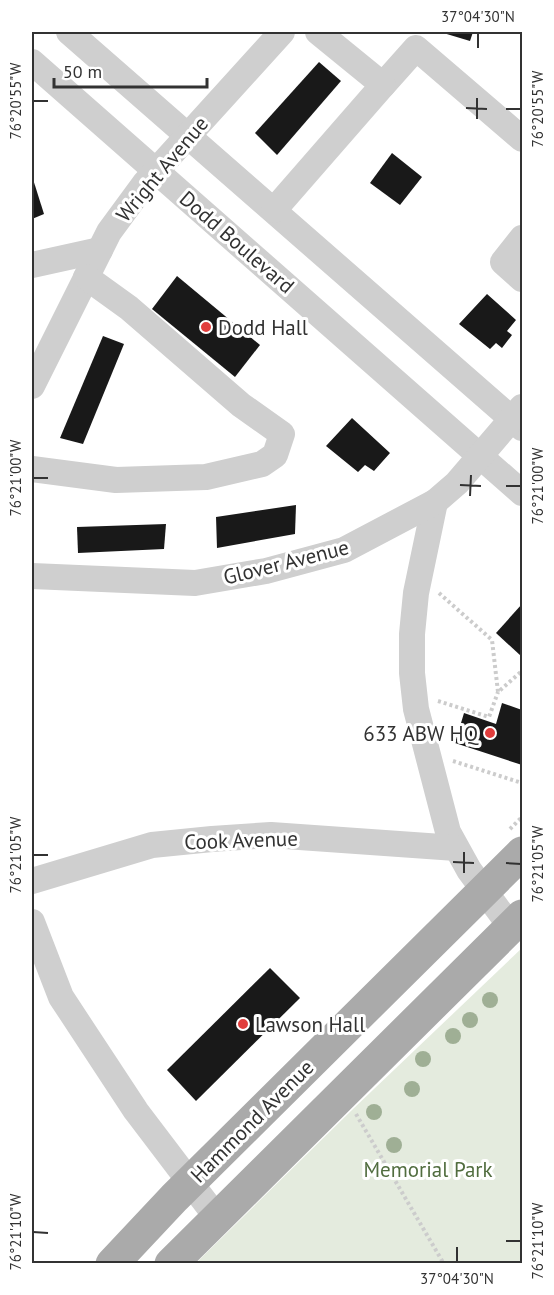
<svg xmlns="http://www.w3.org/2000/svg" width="554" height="1295" font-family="'PT Sans',sans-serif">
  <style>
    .green { fill: #e4ebde }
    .building { fill: #191919 }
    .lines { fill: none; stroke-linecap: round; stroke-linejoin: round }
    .path { stroke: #ccc; stroke-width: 4; stroke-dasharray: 3 3; stroke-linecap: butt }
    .minor { stroke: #cfcfcf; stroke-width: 26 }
    .major { stroke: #aaa; stroke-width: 33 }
    .tree { fill: #9faf95 }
    .ticks { fill: none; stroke: #323232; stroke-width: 2 }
    .poi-dot { fill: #e13d3c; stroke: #fff; stroke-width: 2 }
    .labels { text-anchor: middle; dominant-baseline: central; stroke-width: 6; stroke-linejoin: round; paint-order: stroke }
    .street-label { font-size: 21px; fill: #323232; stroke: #fff }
    .poi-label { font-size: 21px; fill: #323232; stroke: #fff; text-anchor: start }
    .park-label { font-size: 21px; fill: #516d3f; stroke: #fff }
    .neatline { fill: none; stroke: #323232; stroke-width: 2 }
    .ticks-label { font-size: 15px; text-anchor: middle; fill: #323232 }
  </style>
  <rect width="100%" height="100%" fill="#fff"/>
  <polygon class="green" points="522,948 522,1263 196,1263 353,1109"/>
  <g class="building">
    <polygon points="440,32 473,32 470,41"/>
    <polygon points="319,62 341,81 277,155 255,133"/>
    <polygon points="392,153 422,177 400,205 370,183"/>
    <polygon points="32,176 44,214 32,219"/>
    <polygon points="177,276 260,345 235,377 152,309"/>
    <polygon points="487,294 516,320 507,331 512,335 502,348 496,343 490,349 459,324"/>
    <polygon points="103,336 124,344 83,444 60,438"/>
    <polygon points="352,418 390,453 374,471 365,465 358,472 326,446"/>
    <polygon points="296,505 295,534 217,548 216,517"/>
    <polygon points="166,524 164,549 78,553 77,527"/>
    <polygon points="522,604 522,654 521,656 496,633"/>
    <polygon points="502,703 522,710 522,765 455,743 464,713 496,724"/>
    <polygon points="270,968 300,998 196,1101 167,1070"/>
  </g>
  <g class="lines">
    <g class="path">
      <polyline points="439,593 492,640 498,692 522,671"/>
      <polyline points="438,701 489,717 498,692"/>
      <polyline points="453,761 522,783"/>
      <polyline points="510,829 522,817"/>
      <polyline points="356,1114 444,1264"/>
    </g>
    <g class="minor">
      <polyline points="69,32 522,428"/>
      <polyline points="32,62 522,493"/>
      <polyline points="383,85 416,48 522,139"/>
      <polyline points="274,210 383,85 318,32"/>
      <polyline points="522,238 503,262 522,279"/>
      <polyline points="32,265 100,250"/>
      <polyline points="32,386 109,232 145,183 282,32"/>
      <polyline points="32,469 116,480 206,477 262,464 275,455 282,434 241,405 129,308 86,277"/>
      <polyline points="435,502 416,593 412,634 412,673 416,709 448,832 469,870 511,927"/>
      <polyline points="32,576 195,583 266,571 344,550 435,502 457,483 522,407"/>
      <polyline points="32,881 152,845 212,839 271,835 456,848"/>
      <polyline points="32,922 61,997 136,1111 218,1219"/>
    </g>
    <g class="major">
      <polyline points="112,1264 174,1198 522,853"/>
      <polyline points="171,1264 522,916"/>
    </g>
  </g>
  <g class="tree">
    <circle cx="490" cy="1000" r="8"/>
    <circle cx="470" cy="1020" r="8"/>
    <circle cx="453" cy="1036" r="8"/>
    <circle cx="423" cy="1059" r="8"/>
    <circle cx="412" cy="1089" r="8"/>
    <circle cx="374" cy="1112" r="8"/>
    <circle cx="394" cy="1145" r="8"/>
  </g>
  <path class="ticks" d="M478,48V33M33,101H48M466,108L487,109M506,109H521M477,119V98M33,478H48M460,485L481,486M506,486H521M470,496L471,475M33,855H48M453,862L474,863M506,863L521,864M464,873V852M33,1232L48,1233M506,1241H521M457,1262V1247"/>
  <g class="poi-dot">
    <circle cx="206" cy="327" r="6"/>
    <circle cx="490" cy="733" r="6"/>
    <circle cx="243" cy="1024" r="6"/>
  </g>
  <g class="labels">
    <g class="street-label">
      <text transform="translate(162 169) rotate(-50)">Wright Avenue</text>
      <text transform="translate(237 242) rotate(41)">Dodd Boulevard</text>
      <text transform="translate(286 562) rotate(-14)">Glover Avenue</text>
      <text transform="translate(241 840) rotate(-2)">Cook Avenue</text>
      <text transform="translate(252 1121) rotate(-45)">Hammond Avenue</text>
    </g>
    <g class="poi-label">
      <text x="218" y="327">Dodd Hall</text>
      <text x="478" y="733" text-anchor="end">633 ABW HQ</text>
      <text x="255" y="1024">Lawson Hall</text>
    </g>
    <g class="park-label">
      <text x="428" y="1169">Memorial Park</text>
    </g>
  </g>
  <rect width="554" height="1295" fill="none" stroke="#ffffff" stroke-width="66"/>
  <path d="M54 78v9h153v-9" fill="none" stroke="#323232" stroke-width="3"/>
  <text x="63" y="78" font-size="18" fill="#323232" stroke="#ffffff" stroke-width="4.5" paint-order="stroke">50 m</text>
  <rect x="33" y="33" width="488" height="1229" class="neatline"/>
  <g class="ticks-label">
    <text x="478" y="22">37°04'30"N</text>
    <text transform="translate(16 101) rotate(-90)" y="5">76°20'55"W</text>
    <text transform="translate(538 109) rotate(-90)" y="5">76°20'55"W</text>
    <text transform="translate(16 478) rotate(-90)" y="5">76°21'00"W</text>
    <text transform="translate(538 486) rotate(-90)" y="5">76°21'00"W</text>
    <text transform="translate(16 855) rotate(-90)" y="5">76°21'05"W</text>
    <text transform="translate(538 864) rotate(-90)" y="5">76°21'05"W</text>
    <text transform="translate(16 1232) rotate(-90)" y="5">76°21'10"W</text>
    <text transform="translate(538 1241) rotate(-90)" y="5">76°21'10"W</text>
    <text x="457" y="1284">37°04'30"N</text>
  </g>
</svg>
